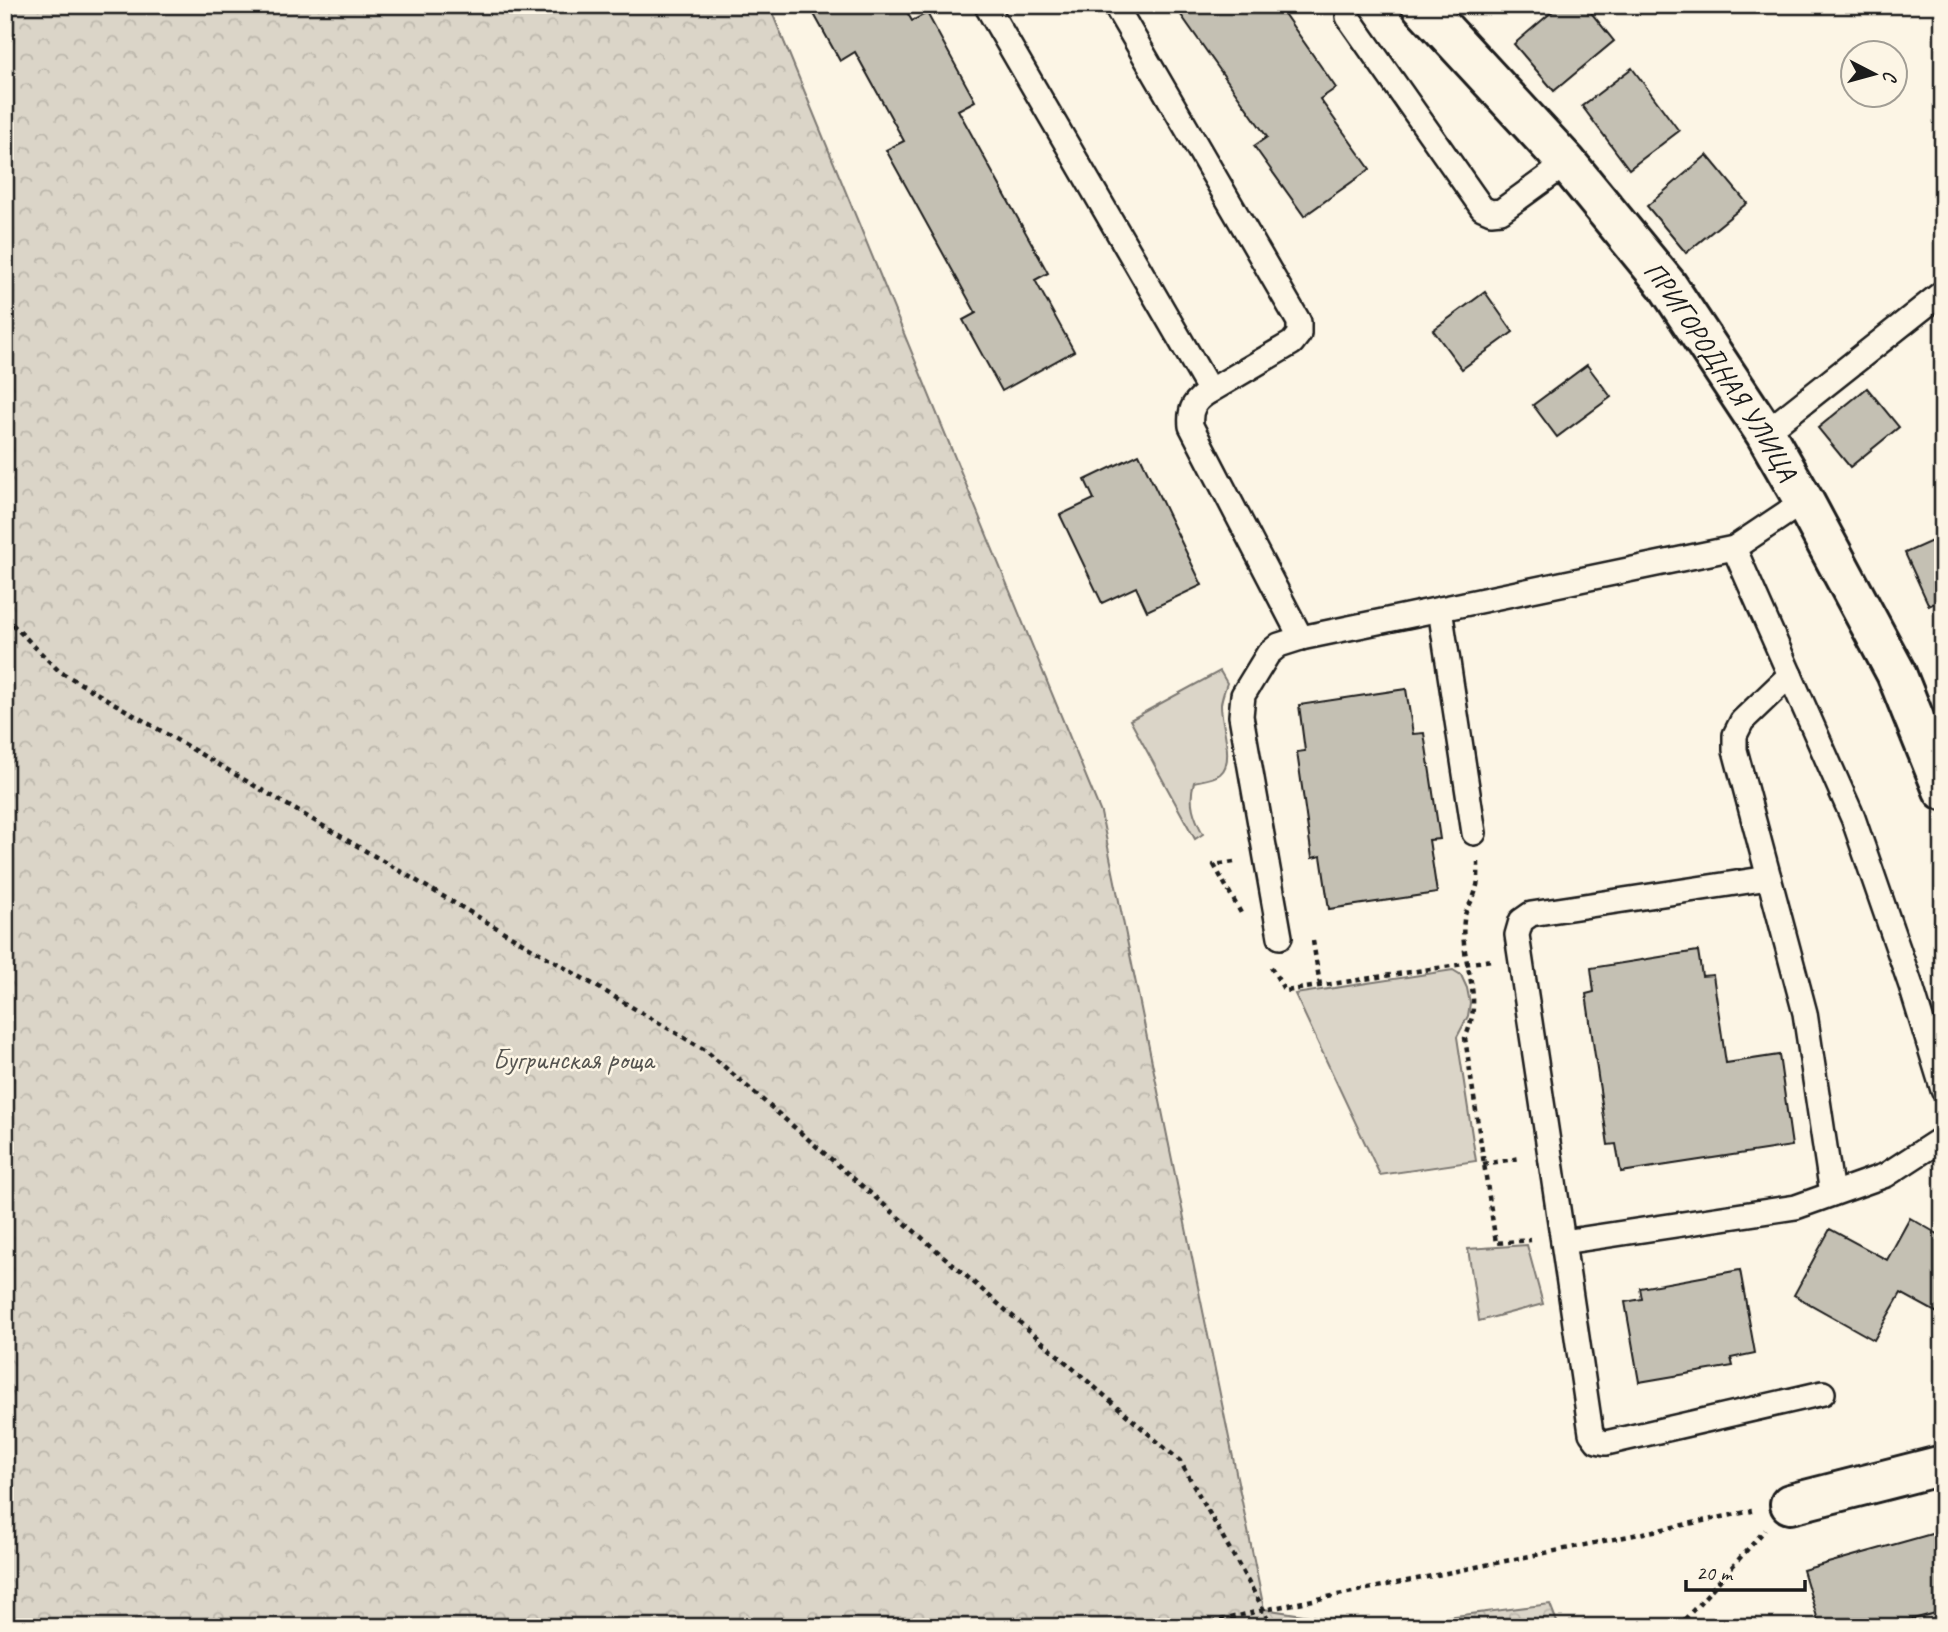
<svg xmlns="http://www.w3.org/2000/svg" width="1948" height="1632" font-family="Caveat,sans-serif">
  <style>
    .forest { fill: url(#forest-crowns); stroke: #7c7872; stroke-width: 2 }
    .park { fill: #dbd5c8; stroke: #7c7872; stroke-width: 2 }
    .building { fill: #c4c0b3; stroke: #1c1c1c; stroke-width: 2 }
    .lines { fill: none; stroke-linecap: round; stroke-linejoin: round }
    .lane-casing { stroke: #1c1c1c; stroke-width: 28 }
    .street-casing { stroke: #1c1c1c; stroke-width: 44 }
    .path { stroke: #1c1c1c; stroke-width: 4.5; stroke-dasharray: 5 5; stroke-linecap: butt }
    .lane { stroke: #fcf5e5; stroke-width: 23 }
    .street { stroke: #fcf5e5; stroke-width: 38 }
    .labels { text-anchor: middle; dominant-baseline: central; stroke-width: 5; stroke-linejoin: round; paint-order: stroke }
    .street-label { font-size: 28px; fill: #1c1c1c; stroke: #fcf5e5 }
    .park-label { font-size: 28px; fill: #555450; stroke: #fcf5e5 }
  </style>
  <defs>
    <pattern id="forest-crowns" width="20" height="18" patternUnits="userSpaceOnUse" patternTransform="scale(1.75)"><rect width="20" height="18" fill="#dbd5c8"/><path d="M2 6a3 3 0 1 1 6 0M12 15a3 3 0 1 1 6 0" fill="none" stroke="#bbb6ab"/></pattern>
  </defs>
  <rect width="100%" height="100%" fill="#fcf5e5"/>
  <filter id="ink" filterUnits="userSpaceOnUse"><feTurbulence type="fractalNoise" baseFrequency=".0143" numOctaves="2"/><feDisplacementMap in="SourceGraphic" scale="14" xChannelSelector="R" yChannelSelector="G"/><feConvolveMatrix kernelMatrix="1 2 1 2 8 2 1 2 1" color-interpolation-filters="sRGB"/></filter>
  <g filter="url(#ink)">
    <polygon class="forest" points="5,5 769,5 1101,813 1264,1609 1375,1626 1550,1604 1559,1627 5,1627"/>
    <g class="park">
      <path d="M1220,671L1227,683C1225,689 1222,697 1221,704C1220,721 1236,762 1220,774C1213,779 1202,780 1194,782C1188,802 1194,817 1203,834L1195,839L1130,720Z"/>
      <polygon points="1453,970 1461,975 1467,988 1470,1003 1468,1016 1457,1037 1476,1161 1380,1175 1295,994"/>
      <polygon points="1527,1245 1543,1304 1479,1321 1468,1249"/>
    </g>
    <g class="building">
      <polygon points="809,5 903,5 912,21 927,13 975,101 958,110 1048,273 1035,280 1074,351 1002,391 963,320 976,313 886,150 904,141 855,52 840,61"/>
      <polygon points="1174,5 1278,5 1336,88 1320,99 1370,169 1304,216 1254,146 1267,137"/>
      <polygon points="1560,5 1585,5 1614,41 1554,91 1514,44"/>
      <polygon points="1632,68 1679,131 1629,169 1582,106"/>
      <polygon points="1707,155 1747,203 1686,253 1647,206"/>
      <polygon points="1485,292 1513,332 1462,369 1433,330"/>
      <polygon points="1587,365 1611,397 1557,437 1533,405"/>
      <polygon points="1867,388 1899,427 1850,467 1818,428"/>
      <polygon points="1139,454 1202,585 1147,611 1136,587 1102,603 1060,515 1094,499 1085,480"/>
      <polygon points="1943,536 1943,599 1929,606 1905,553"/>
      <polygon points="1406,689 1413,734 1424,733 1440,839 1429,840 1437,893 1329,909 1321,856 1312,858 1297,752 1305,751 1299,705"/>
      <polygon points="1698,951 1702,976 1713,975 1726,1063 1779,1055 1792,1146 1621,1172 1616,1144 1608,1145 1586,994 1594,992 1591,968"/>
      <polygon points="1910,1218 1943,1237 1943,1316 1901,1293 1874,1340 1794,1295 1830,1229 1887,1260"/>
      <polygon points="1740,1270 1755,1353 1731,1358 1733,1366 1639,1382 1625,1302 1642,1299 1640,1288"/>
      <polygon points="1935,1533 1943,1560 1943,1611 1883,1627 1820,1627 1803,1570"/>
    </g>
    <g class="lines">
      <defs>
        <g id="lane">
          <path d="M986,5L1210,391C1195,400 1189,408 1191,426L1301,638"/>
          <polyline points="1115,5 1299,322 1299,334 1292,343 1210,391"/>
          <polyline points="1348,5 1348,17 1482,208 1491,212 1501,211 1567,163"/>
          <polyline points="1765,433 1943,292"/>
          <polyline points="1734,548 1853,818 1911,986 1943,1090"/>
          <polyline points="1440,609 1474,833"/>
          <polyline points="1790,675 1742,721 1735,735 1735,750 1805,1013 1832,1194"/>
          <polyline points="1769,878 1531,914 1521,921 1517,935 1563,1242 1796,1207 1886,1175 1943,1138"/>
          <polyline points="1280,937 1241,716 1243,695 1268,654 1279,645 1301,638 1734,548 1804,501"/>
          <polyline points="1563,1242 1591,1433 1597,1441 1606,1443 1823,1393"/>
        </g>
        <g id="street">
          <path id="s1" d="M1421,5L1567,163L1667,285L1765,433L1804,501L1896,673L1943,790"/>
          <polyline points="1790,1504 1943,1465"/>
        </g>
      </defs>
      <use href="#lane" class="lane-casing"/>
      <use href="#street" class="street-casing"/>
      <g class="path">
        <polyline points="5,617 59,671 705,1050 1180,1461 1264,1610 1270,1627"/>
        <polyline points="1234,862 1214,865 1241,913"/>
        <path d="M1478,862C1478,870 1479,881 1476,889C1474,900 1465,909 1464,920C1459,965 1486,993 1465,1038L1496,1243L1531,1240"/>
        <polyline points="1313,941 1320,985"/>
        <polyline points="1271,967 1285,991 1491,960"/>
        <polyline points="1483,1164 1521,1158"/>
        <polyline points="1191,1627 1264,1610 1752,1511"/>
        <polyline points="1678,1627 1765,1530"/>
      </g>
      <use href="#lane" class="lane"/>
      <use href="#street" class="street"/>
    </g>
  </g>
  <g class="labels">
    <g class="street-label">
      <text stroke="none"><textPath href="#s1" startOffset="474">ПРИГОРОДНАЯ УЛИЦА</textPath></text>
    </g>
    <g class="park-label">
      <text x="573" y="1059">Бугринская роща</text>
    </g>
  </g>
  <rect width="1948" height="1632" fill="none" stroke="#fcf5e5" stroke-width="28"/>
  <rect x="14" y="14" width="1920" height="1604" fill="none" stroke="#1c1c1c" stroke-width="2.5" filter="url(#ink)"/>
  <g transform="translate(1874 74) rotate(96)"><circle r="33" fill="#fcf5e5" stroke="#a29e95" stroke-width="2"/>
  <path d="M0-5L12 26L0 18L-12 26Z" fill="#1c1c1c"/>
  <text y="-10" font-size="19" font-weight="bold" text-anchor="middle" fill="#1c1c1c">С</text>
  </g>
  <path d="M1686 1580v10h119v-10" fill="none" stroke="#1c1c1c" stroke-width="3.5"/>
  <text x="1696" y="1580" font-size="21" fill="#1c1c1c" stroke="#fcf5e5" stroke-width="5" paint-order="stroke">20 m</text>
</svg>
